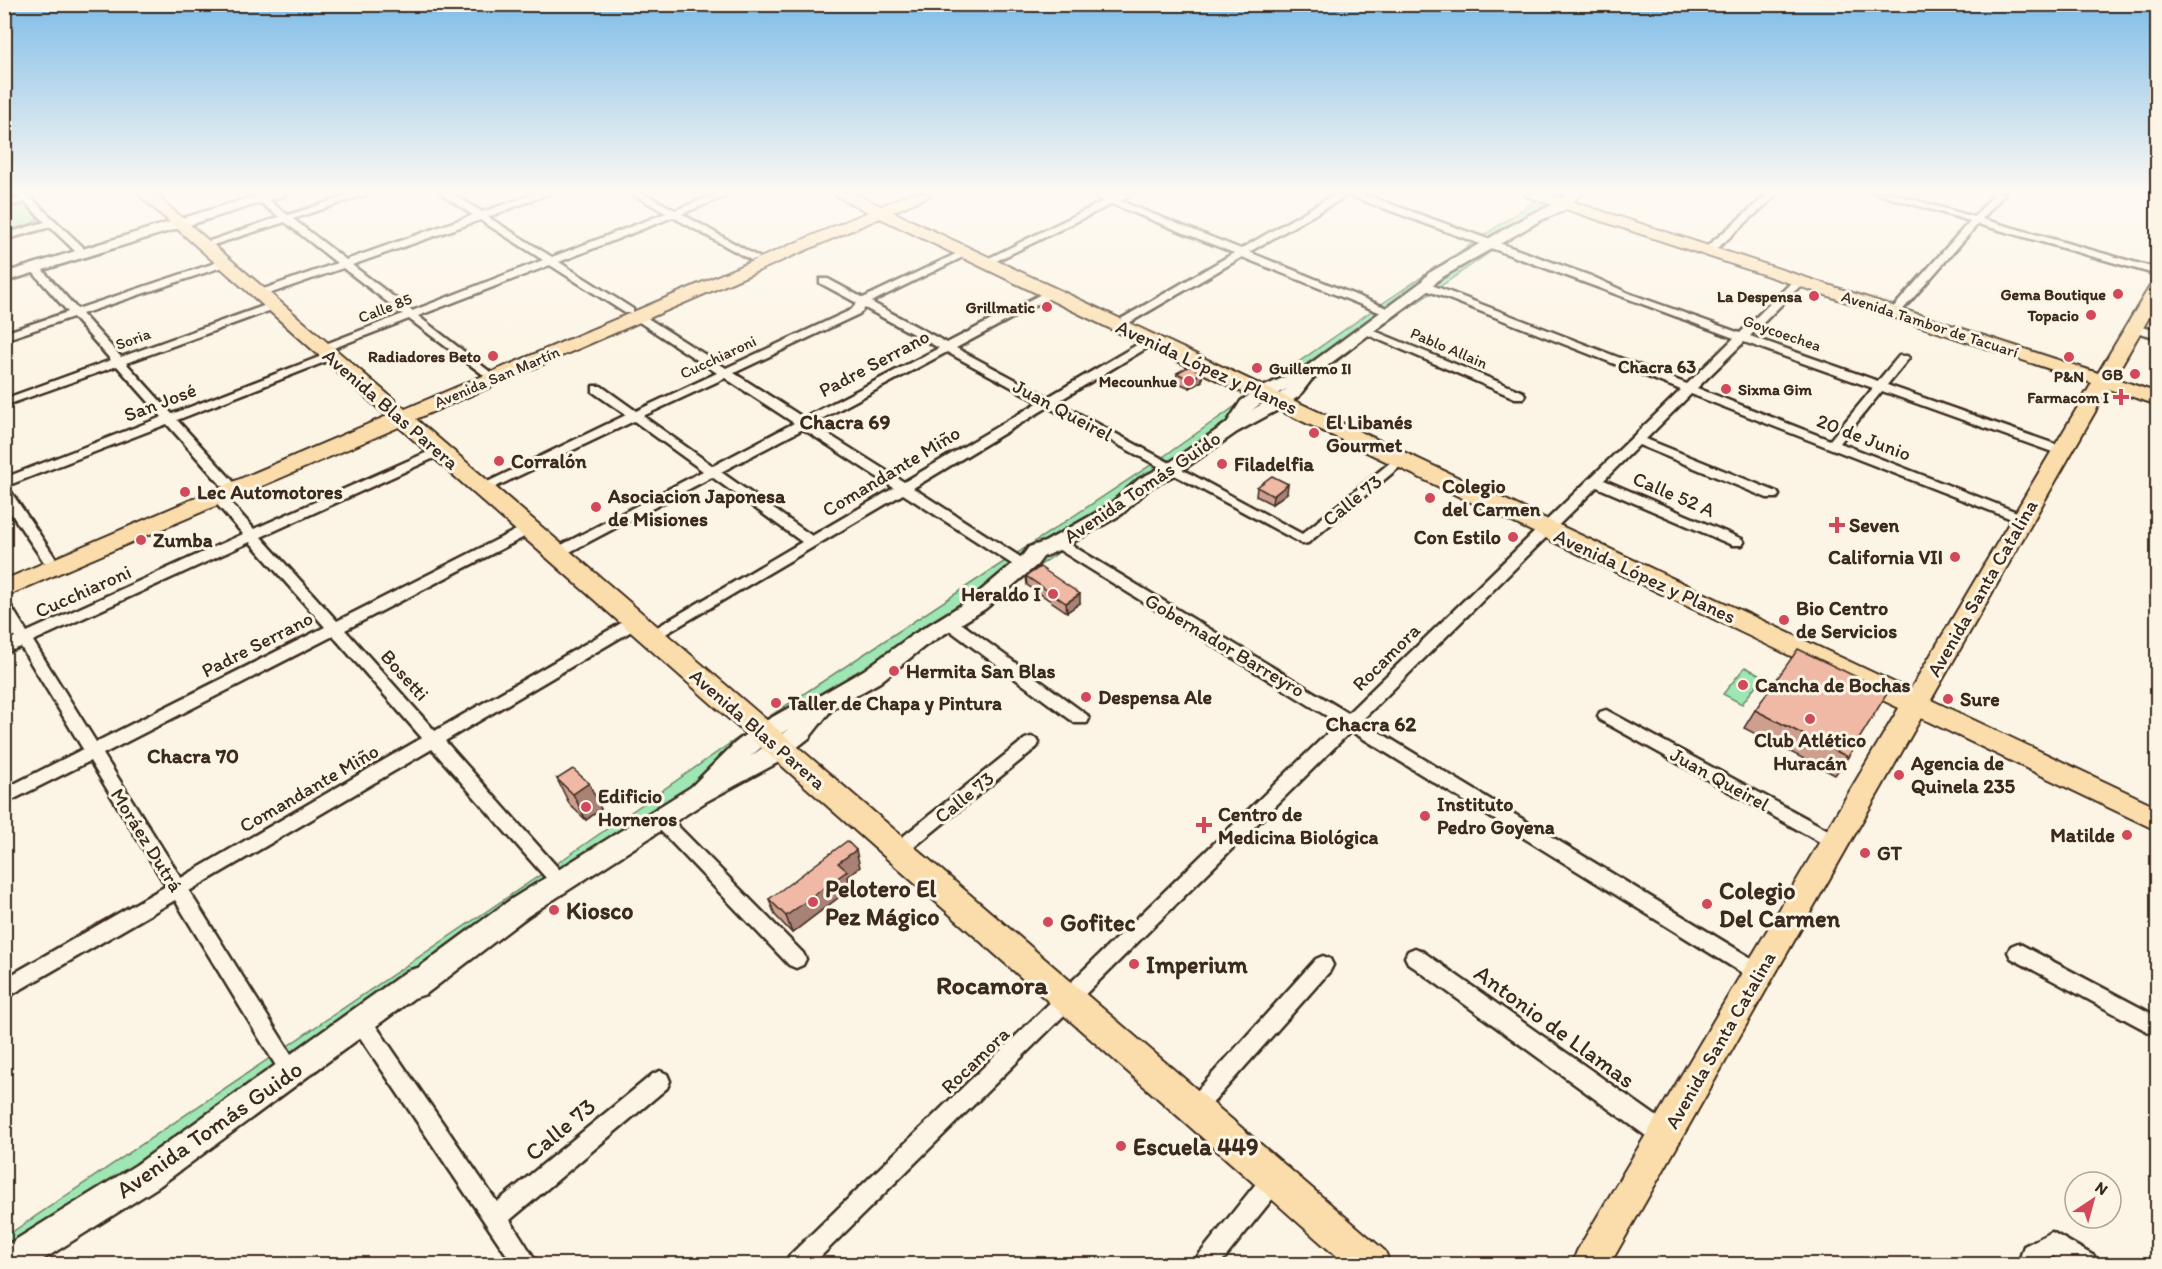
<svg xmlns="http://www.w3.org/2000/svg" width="2162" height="1269" font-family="Itim,sans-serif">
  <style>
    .green { fill: #9ee6b4; stroke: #6c8869; stroke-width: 1.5 }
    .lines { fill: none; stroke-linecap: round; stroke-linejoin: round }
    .street-casing { stroke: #3b2a1e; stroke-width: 5 }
    .secondary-casing { stroke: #3b2a1e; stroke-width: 5 }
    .primary-casing { stroke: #3b2a1e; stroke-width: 4 }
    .street { fill: #fcf5e5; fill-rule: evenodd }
    .secondary { fill: #fcf5e5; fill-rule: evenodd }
    .primary { fill: #fbddab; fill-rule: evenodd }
    .wall { fill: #ce9f8e; stroke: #3b2a1e; stroke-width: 1.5 }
    .shaded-wall { fill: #a88274; stroke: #3b2a1e; stroke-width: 1.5 }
    .building { fill: #f0b9a5; stroke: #3b2a1e; stroke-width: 1.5 }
    .poi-dot { fill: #d1495b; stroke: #fcf5e5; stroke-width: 2 }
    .labels { text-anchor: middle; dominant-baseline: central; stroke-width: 6; stroke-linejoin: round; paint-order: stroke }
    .far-poi-label { font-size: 16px; font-weight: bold; fill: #3b2a1e; stroke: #fcf5e5; text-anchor: end }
    .far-street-label { font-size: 16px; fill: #3b2a1e; stroke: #fcf5e5 }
    .far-neighbourhood-label { font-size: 18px; font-weight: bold; fill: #3b2a1e; stroke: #fcf5e5 }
    .street-label { font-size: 20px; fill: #3b2a1e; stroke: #fcf5e5 }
    .poi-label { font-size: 20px; font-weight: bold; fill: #3b2a1e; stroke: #fcf5e5; text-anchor: start }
    .neighbourhood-label { font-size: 21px; font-weight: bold; fill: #3b2a1e; stroke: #fcf5e5 }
    .near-poi-label { font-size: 24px; font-weight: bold; fill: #3b2a1e; stroke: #fcf5e5; text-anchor: start }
    .near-street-label { font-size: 24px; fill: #3b2a1e; stroke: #fcf5e5 }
    .near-neighbourhood-label { font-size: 26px; font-weight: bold; fill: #3b2a1e; stroke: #fcf5e5 }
  </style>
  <rect width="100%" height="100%" fill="#fcf5e5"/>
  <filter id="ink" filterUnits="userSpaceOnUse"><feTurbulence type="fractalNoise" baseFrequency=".0167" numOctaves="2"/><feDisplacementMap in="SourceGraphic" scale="12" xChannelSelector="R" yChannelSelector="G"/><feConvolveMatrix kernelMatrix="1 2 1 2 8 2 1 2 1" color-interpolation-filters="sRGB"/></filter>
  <g filter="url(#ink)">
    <g class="green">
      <polygon points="1547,193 1581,193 1499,246 1373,333 1284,404 1176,471 742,772 665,823 34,1264 5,1264 5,1237 549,869 755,726 1157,461 1377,307"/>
      <polygon points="8,206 28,207 38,219 26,227 5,234 5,207"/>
      <polygon points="1745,667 1763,676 1742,704 1723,694"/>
    </g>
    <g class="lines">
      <defs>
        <g id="street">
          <polygon points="16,193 26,193 83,247 83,251 75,251 50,227 4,240 4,234 45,222 25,202 4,208 4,202 21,198"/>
          <path d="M356,193H370L293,219L346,260L473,215L440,193H451L482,212L537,193H551L488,217L552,257L666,213L631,193H643L675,210L720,193H733L682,214L760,258L751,260L673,217L559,262L633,309V313H625L550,265L418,316L489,371L491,373L485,376L409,319L326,351H318V347L403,314L343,268L263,296H255V292L337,263L285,222L207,247L198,245L279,217L257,200V196H263L288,215ZM480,220L543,260L412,311L352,265Z"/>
          <path d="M1088,193H1101L1112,197L1121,193H1133L1120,201L1241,249L1337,193H1360L1591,276L1628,293L1740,333L1795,279H1803V283L1750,336L1878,381L1899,356H1907L1909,358L1887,385L2066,448L2068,451L2062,455L2058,454L1882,391L1840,443L2027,516L2029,519L2027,522L2022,523L1691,394L1646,439L1777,492L1779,495L1777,498H1767L1639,445L1604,480L1742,539L1744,542L1742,545H1732L1597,487L1361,721L1766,967L1769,973L1766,979L1759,982L1752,979L1351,731L813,1264H786L789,1256L1338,723L1053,546L1051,543L1053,540H1063L1348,713L1681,390L1421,288V284H1429L1687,384L1734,338L1348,195L1249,252L1392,310V314H1384L1242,257L1122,327H1114V323L1234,253L1112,204L990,264L981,262L1104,201ZM1744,342L1873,388L1830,440L1697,388Z"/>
          <polygon points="1769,193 1779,193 1712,253 1704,253 1704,249"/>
          <polygon points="1875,193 1890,193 1974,217 1995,193 2005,193 1982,219 2158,269 2158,275 1978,224 1899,314 1891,314 1891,310 1970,221"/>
          <path d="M962,251L971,253L871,302L947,343L1047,291H1055V295L956,348L1048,397L1147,339H1155V343L1057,402L1302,534L1397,457H1407L1408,460L1308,543L1303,544L1048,407L913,488L1028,562L1030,565L1028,568H1018L903,494L652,642L644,637L647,633L802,542L712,477L562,556H552L550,553L552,550L703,471L634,421L487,491H477L475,488L626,415L593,392V386H601L636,411L717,373L633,318V314H641L726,368L851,310L857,303L820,283V279H828L863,298ZM865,308L939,348L804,418L734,373L859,314ZM947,352L1039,402L904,482L812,424ZM725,378L794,423L713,466L643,416ZM803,429L894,488L812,536L721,472Z"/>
          <polygon points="224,260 228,261 228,265 82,314 121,357 269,304 277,304 277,308 126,363 172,414 327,354 335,354 335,358 177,420 232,480 234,483 232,486 222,486 167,424 4,487 4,478 162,417 117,366 4,406 4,399 111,360 73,317 4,340 4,333 68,312 31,270 31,266 39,266 77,309"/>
          <polygon points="2133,325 2158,331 2158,338 2129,330 2129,326"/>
          <polygon points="1365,327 1523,392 1525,395 1523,398 1515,398 1361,332 1359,330"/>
          <path d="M439,447L443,448L445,451L443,454L261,537L337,621L524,526H534L536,529L534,532L345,630L435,731L630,618H640L642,622L640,626L445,741L566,877L569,882L566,887L560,890L554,887L432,749L189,891L298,1065L301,1072L298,1079L291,1082L284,1079L175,900L4,999V979L166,886L90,761L4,804V789L83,749L21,647L4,653V642L15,637L4,620V602L9,603L27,632L243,534L213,500L211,497L213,494H223L254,529ZM250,542L325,627L96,742L33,641ZM333,636L422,738L181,878L103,754Z"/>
          <polygon points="4,488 9,489 54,556 56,559 54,562 44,562 4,503"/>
          <polygon points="949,617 954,618 1087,715 1089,719 1087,723 1075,723 944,626 942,622 944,618"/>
          <polygon points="1606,710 1841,837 1844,842 1841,847 1835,849 1829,847 1600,720 1598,716 1600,712"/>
          <polygon points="1031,737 1037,739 1039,743 1037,747 903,856 897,858 891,856 888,851 891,846 1025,739"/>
          <polygon points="661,813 667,815 803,953 806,959 803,965 796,968 789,965 655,825 652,820 655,815"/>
          <polygon points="2018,943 2158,1017 2158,1037 2011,958 2008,952 2011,946"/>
          <polygon points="1415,948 1422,951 1673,1128 1676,1136 1673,1144 1665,1147 1657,1144 1408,963 1405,957 1408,951"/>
          <polygon points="1323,956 1330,959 1333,965 1330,971 1201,1116 1194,1119 1187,1116 1183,1109 1187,1102 1316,959"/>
          <polygon points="360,1011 367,1013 497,1202 653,1074 660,1071 667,1074 670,1081 667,1088 510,1220 538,1264 513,1264 353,1027 350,1020 353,1013"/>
          <polygon points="1274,1168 1282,1171 1285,1179 1282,1187 1220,1264 1195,1264 1198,1256 1266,1171"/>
          <polygon points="2052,1232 2094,1256 2097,1264 2066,1264 2052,1256 2041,1261 2040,1264 2018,1264 2024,1246"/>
        </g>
        <g id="secondary">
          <polygon points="265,193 285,193 283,196 4,282 4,273"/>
          <path d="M1567,193H1582L1565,210L1541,220L1439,279L1430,289L1315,375L1299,396L1285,406L1237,432L1178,473L1151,487L1122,514L1059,550L1043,557L1037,565L985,609L925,646L880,682L832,709L809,738L777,763L707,801L528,916L426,994L414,998L158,1187L36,1264H4V1247L136,1165L407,971L418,968L510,900L691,787L735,743L755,727L785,710L819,696L864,670L911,636L971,599L1023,555L1029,547L1045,542L1108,506L1139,479L1166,465L1227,423L1241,401L1256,390L1303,369L1420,283L1429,273L1531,214L1555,204ZM1287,389L1252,410L1268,398ZM789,729L751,756L771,739Z"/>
        </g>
        <polygon id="primary" points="137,193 153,193 405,409 868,212 836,196 834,193 853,193 881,206 912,193 931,193 929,196 893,212 1910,690 2092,383 1526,196 1524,193 1546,193 2098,373 2150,286 2158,281 2158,302 2114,378 2158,393 2158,405 2108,389 1931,700 2158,807 2158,831 1921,718 1610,1264 1572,1264 1577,1251 1899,708 880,218 416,419 1385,1251 1390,1264 1345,1264 399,427 4,597 4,580 387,416"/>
      </defs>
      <use href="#street" class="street-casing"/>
      <use href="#secondary" class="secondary-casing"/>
      <use href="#primary" class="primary-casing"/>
      <use href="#street" class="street"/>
      <use href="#secondary" class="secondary"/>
      <use href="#primary" class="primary"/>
    </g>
    <g class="wall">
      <polygon points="1202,372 1202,381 1190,388 1176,382 1177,373"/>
      <polygon points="1257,487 1287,493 1272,504 1256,496"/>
      <polygon points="1026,576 1080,603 1067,612 1027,585"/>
      <polygon points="1755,710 1848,757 1835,775 1744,728"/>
      <polygon points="557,779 601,809 586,820 570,805"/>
      <polygon points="860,867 848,876 851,888 792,933 775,915 769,899"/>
    </g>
    <g class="shaded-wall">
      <polygon points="1202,372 1202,381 1190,388 1190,380"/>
      <polygon points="1288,484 1287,493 1272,504 1273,496"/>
      <polygon points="1080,594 1080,603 1067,612 1066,603"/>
      <polygon points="589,783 601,809 586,820 573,794"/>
      <polygon points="856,850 860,867 848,876 851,888 792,933 786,916 838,863"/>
    </g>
    <g class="building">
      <polygon points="1189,366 1202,372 1190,380 1177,373"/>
      <polygon points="1272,476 1288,484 1273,496 1257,487"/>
      <polygon points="1040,567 1080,594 1066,603 1026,576"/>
      <polygon points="1798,649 1888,692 1848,757 1755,710"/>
      <polygon points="573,769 589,783 573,794 557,779"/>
      <polygon points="847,841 856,850 838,863 847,871 786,916 769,899"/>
    </g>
  </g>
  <linearGradient id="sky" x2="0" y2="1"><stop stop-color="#81bde8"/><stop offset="0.52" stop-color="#fefaf3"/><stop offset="1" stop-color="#fefaf3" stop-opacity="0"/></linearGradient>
  <rect width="2162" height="371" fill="url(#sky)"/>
  <g class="poi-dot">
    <circle cx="2118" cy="294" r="6"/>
    <circle cx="1814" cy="296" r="6"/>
    <circle cx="1047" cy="307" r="6"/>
    <circle cx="2091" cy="315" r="6"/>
    <circle cx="493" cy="356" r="6"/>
    <circle cx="2069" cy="357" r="6"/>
    <circle cx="1257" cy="368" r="6"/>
    <circle cx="2135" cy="374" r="6"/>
    <circle cx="1189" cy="381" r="6"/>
    <circle cx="1726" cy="389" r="6"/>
    <path d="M2118 388h6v6h6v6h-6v6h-6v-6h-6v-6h6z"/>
    <circle cx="1314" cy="433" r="6"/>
    <circle cx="499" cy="461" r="6"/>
    <circle cx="1222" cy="464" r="6"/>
    <circle cx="185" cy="492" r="6"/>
    <circle cx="1430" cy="498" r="6"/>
    <circle cx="596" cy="507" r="6"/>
    <path d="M1834 516h6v6h6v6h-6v6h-6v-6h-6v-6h6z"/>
    <circle cx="1513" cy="537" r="6"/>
    <circle cx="141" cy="540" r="6"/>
    <circle cx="1955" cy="557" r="6"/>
    <circle cx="1053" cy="594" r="6"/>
    <circle cx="1784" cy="620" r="6"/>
    <circle cx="894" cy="671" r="6"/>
    <circle cx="1743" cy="685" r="6"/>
    <circle cx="1086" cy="697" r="6"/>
    <circle cx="1948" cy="699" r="6"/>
    <circle cx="776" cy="703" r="6"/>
    <circle cx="1810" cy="719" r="6"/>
    <circle cx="1899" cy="775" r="6"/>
    <circle cx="586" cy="807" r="6"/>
    <circle cx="1425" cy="816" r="6"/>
    <path d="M1201 816h6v6h6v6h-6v6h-6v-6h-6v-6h6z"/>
    <circle cx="2127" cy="835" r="6"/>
    <circle cx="1865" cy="853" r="6"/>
    <circle cx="813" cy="902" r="6"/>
    <circle cx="1707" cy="904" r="6"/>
    <circle cx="554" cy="910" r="6"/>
    <circle cx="1048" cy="922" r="6"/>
    <circle cx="1134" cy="964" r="6"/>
    <circle cx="1121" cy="1146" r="6"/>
  </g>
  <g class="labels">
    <g class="far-poi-label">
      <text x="2106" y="294">Gema Boutique</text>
      <text x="1802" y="296">La Despensa</text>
      <text x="1035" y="307">Grillmatic</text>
      <text x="2079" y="315">Topacio</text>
      <text x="481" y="356">Radiadores Beto</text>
      <text x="1269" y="368" text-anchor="start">Guillermo II</text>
      <text x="2123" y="374">GB</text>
      <text x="2069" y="376" text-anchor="middle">P&amp;N</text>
      <text x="1177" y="381">Mecounhue</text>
      <text x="1738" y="389" text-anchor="start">Sixma Gim</text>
      <text x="2109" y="397">Farmacom I</text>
    </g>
    <g class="far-street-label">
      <text transform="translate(385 308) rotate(-21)">Calle 85</text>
      <text transform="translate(1930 324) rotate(18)">Avenida Tambor de Tacuarí</text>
      <text transform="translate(1782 333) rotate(19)">Goycoechea</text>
      <text transform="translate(133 339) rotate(-20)">Soria</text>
      <text transform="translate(1449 348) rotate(23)">Pablo Allain</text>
      <text transform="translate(718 357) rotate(-25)">Cucchiaroni</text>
      <text transform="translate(497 377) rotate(-23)">Avenida San Martín</text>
    </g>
    <g class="far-neighbourhood-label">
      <text x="1657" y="367">Chacra 63</text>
    </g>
    <g class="street-label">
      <text transform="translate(874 363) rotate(-28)">Padre Serrano</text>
      <text transform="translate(1207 367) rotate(25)">Avenida López y Planes</text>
      <text transform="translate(160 402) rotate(-21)">San José</text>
      <text transform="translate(391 409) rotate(41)">Avenida Blas Parera</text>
      <text transform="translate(1063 410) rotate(28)">Juan Queirel</text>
      <text transform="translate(1864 437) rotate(21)">20 de Junio</text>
      <text transform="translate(891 471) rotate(-31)">Comandante Miño</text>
      <text transform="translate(1142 487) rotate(-34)">Avenida Tomás Guido</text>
      <text transform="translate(1674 494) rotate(23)">Calle 52 A</text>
      <text transform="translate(1352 500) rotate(-39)">Calle 73</text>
      <text transform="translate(1645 576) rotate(25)">Avenida López y Planes</text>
      <text transform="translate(1982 588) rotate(-60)">Avenida Santa Catalina</text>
      <text transform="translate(83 591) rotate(-24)">Cucchiaroni</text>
      <text transform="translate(257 644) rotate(-27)">Padre Serrano</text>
      <text transform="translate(1225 645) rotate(31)">Gobernador Barreyro</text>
      <text transform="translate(1386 657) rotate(-45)">Rocamora</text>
      <text transform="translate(405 675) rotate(48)">Bosetti</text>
      <text transform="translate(758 729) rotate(41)">Avenida Blas Parera</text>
      <text transform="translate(1720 779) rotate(29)">Juan Queirel</text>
      <text transform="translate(309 788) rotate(-30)">Comandante Miño</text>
      <text transform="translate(964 797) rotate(-39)">Calle 73</text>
      <text transform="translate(147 840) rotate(58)">Moráez Dutrá</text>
      <text transform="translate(1720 1040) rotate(-60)">Avenida Santa Catalina</text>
      <text transform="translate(975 1060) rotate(-44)">Rocamora</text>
    </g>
    <g class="poi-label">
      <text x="1326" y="422">El Libanés<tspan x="1326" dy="23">Gourmet</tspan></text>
      <text x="511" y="461">Corralón</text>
      <text x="1234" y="464">Filadelfia</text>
      <text x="1442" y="486">Colegio<tspan x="1442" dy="23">del Carmen</tspan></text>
      <text x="197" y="492">Lec Automotores</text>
      <text x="608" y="496">Asociacion Japonesa<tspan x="608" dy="23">de Misiones</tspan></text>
      <text x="1849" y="525">Seven</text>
      <text x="1501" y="537" text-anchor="end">Con Estilo</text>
      <text x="153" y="540">Zumba</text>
      <text x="1943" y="557" text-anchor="end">California VII</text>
      <text x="1041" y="594" text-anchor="end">Heraldo I</text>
      <text x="1796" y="608">Bio Centro<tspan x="1796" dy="23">de Servicios</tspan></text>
      <text x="906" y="671">Hermita San Blas</text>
      <text x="1755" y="685">Cancha de Bochas</text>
      <text x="1098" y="697">Despensa Ale</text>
      <text x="1960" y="699">Sure</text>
      <text x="788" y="703">Taller de Chapa y Pintura</text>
      <text x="1810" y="740" text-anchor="middle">Club Atlético<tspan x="1810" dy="23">Huracán</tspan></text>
      <text x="1911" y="763">Agencia de<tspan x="1911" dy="23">Quinela 235</tspan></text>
      <text x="598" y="796">Edificio<tspan x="598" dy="23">Horneros</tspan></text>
      <text x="1437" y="804">Instituto<tspan x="1437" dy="23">Pedro Goyena</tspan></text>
      <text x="1218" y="814">Centro de<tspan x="1218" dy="23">Medicina Biológica</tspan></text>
      <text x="2115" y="835" text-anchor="end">Matilde</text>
      <text x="1877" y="853">GT</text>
    </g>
    <g class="neighbourhood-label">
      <text x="845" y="421">Chacra 69</text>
      <text x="1371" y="723">Chacra 62</text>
      <text x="193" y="755">Chacra 70</text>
    </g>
    <g class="near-poi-label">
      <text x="825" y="888">Pelotero El<tspan x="825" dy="28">Pez Mágico</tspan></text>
      <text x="1719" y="890">Colegio<tspan x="1719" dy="28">Del Carmen</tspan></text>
      <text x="566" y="910">Kiosco</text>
      <text x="1060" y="922">Gofitec</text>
      <text x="1146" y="964">Imperium</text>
      <text x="1133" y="1146">Escuela 449</text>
    </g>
    <g class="near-street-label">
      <text transform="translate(1555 1026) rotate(36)">Antonio de Llamas</text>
      <text transform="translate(209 1129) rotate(-35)">Avenida Tomás Guido</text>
      <text transform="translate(560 1129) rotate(-40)">Calle 73</text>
    </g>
    <g class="near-neighbourhood-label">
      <text x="992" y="985">Rocamora</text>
    </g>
  </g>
  <rect width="2162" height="1269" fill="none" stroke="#fcf5e5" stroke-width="24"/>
  <rect x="12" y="12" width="2138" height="1245" fill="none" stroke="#3b2a1e" stroke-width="2" filter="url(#ink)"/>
  <g transform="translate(2093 1200) rotate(36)"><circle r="28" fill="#fcf5e5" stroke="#afa495" stroke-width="1.5"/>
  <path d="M0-4.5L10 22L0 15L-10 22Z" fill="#d1495b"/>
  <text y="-9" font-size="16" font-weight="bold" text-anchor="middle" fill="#3b2a1e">N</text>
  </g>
</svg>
